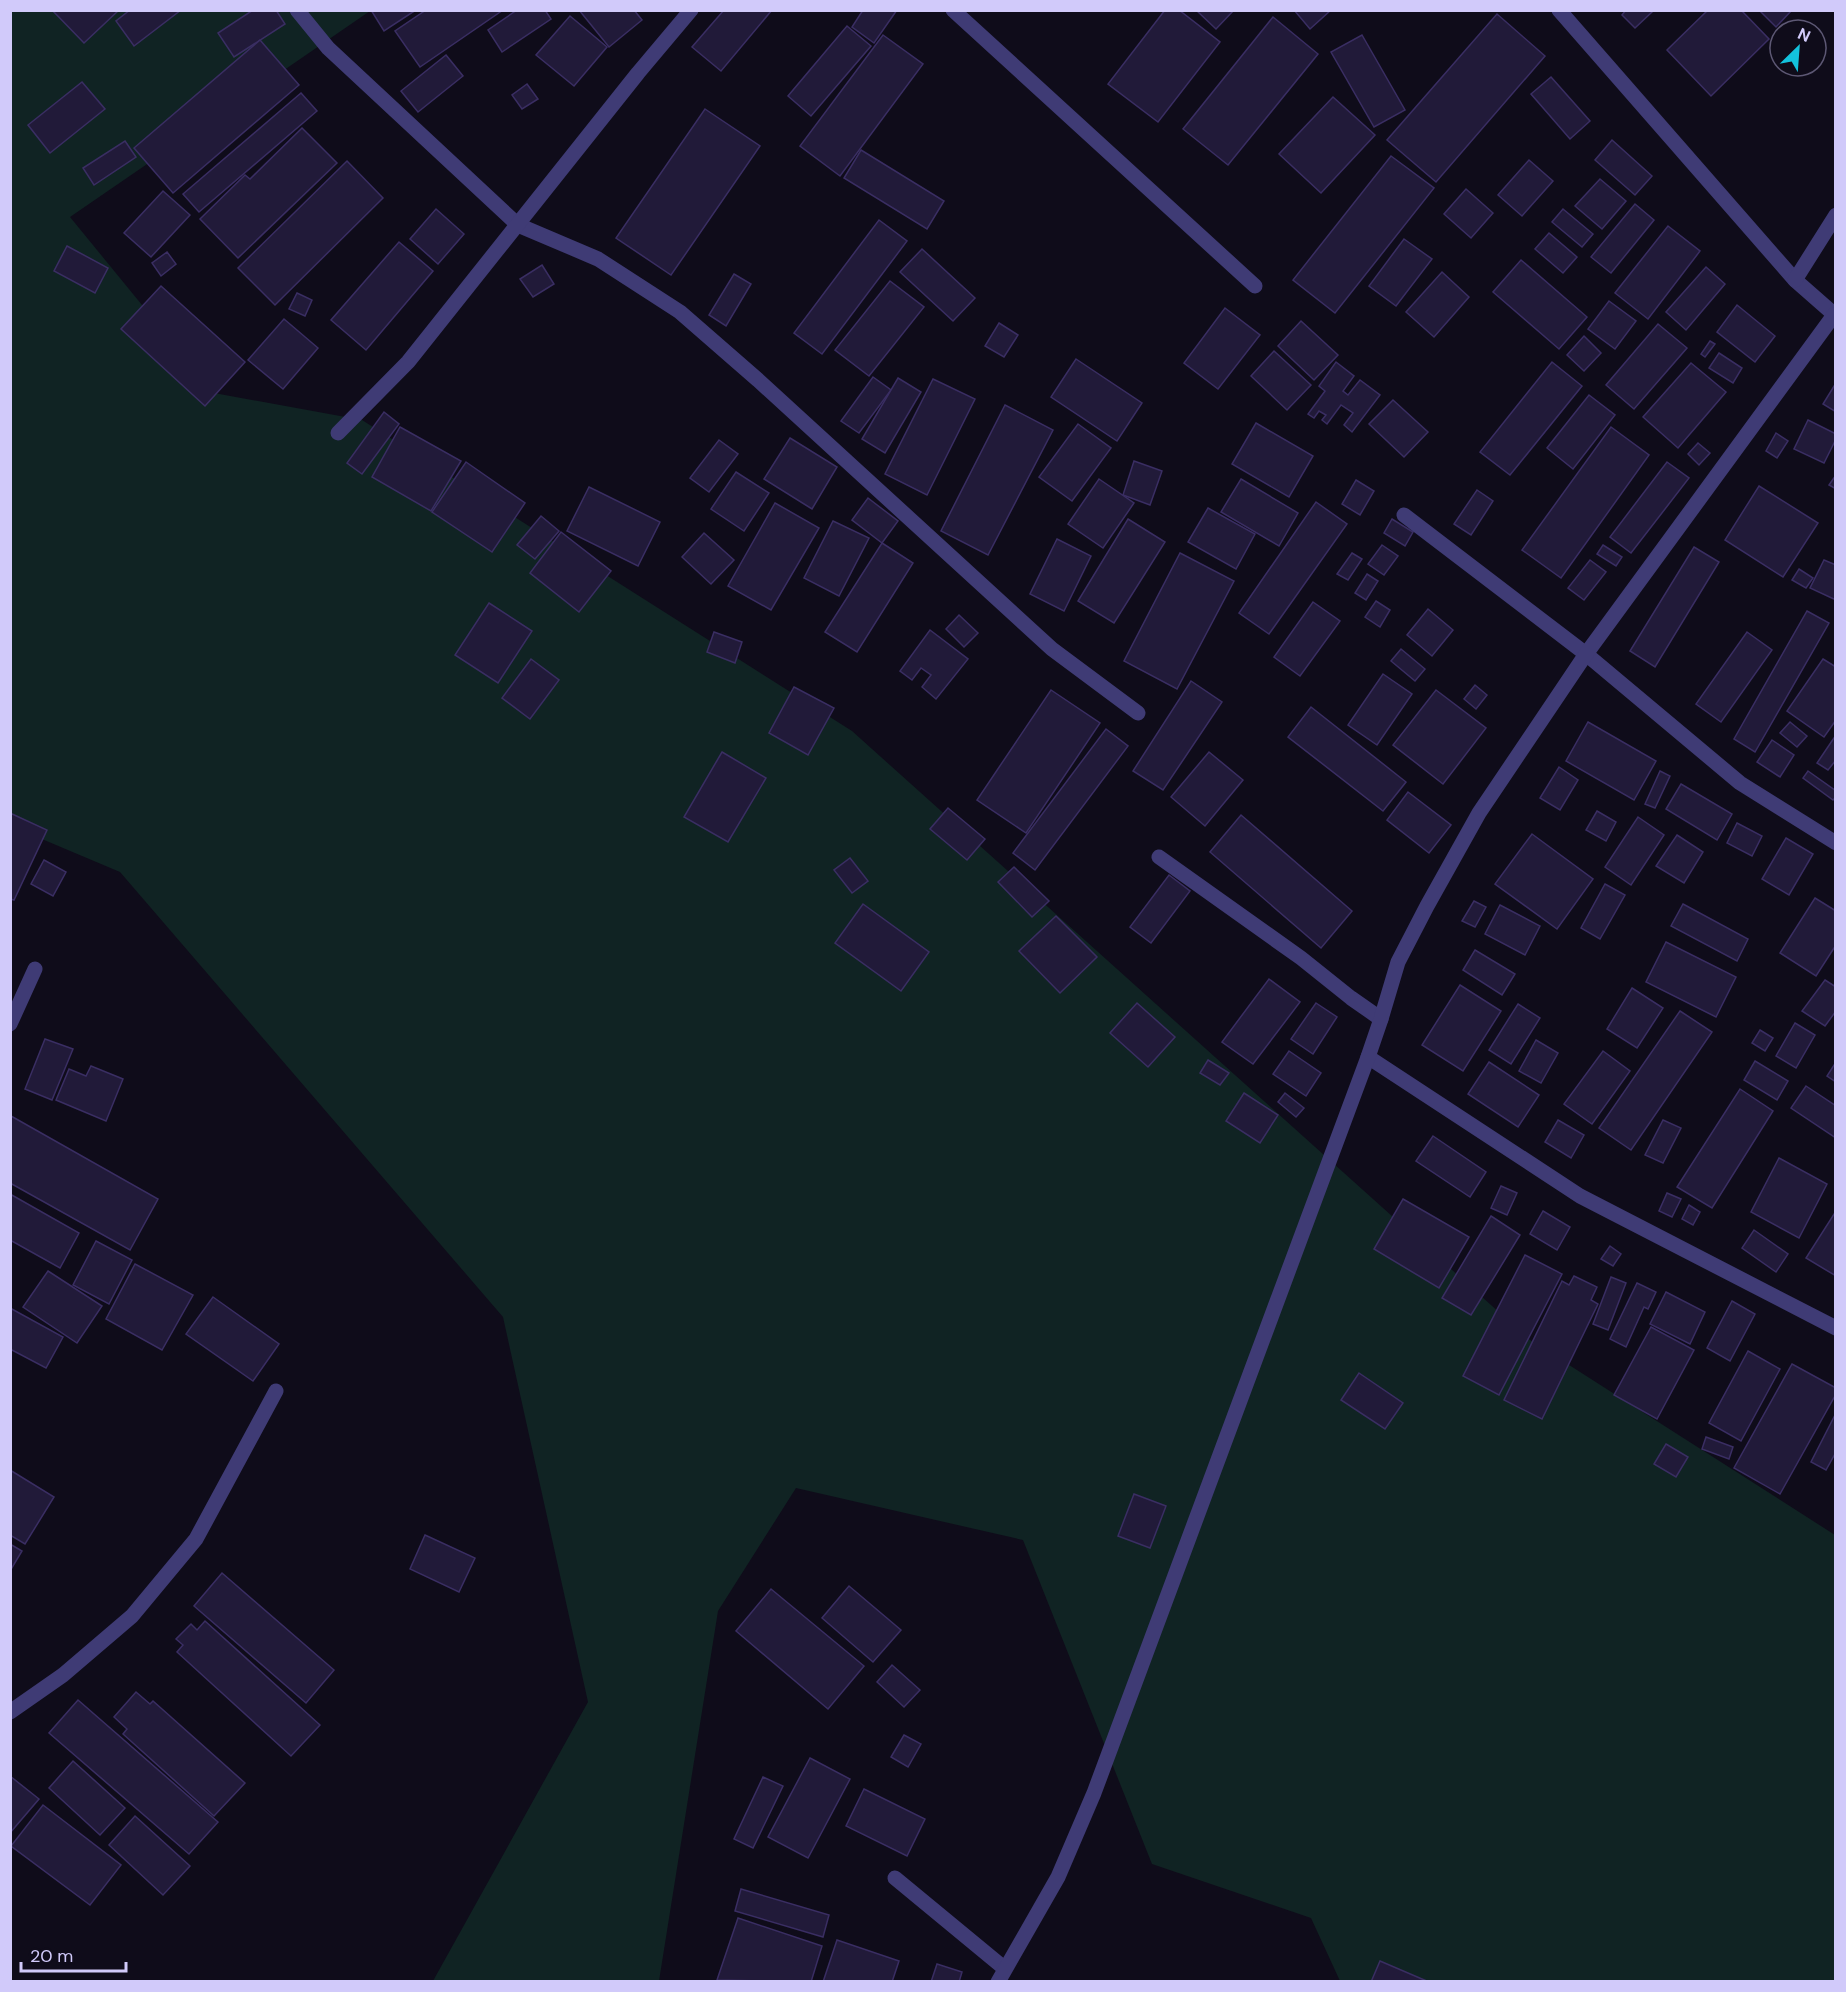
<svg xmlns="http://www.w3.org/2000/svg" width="1846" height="1992" font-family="'DM Sans',sans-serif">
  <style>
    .green { fill: #102323 }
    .building { fill: #211a39; stroke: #3a2e63; stroke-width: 1.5 }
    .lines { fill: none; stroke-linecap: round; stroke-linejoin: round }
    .service { stroke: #3f3b75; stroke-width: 15 }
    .minor { stroke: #3f3b75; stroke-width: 15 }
  </style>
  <rect width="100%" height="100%" fill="#0f0c1a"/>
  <polygon class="green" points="10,11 370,11 70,217 214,393 362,420 852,731 1530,1340 1835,1535 1835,1981 1340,1981 1311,1918 1152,1864 1023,1540 796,1488 718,1611 659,1981 433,1981 588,1702 503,1317 120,872 11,826"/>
  <g class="building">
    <polygon points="52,10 119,10 84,43"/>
    <polygon points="130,10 181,10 134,46 116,21"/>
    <polygon points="253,10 276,10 285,24 234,57 218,33"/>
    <polygon points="371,10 416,10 384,31"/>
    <polygon points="426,10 503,10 420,67 395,31"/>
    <polygon points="517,10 545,10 551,19 502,52 488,30"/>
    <polygon points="579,10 634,10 642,20 609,47"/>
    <polygon points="724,10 772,10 721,71 692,47"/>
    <polygon points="863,10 897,10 874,43 852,27"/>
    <polygon points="1165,10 1179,10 1220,42 1158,122 1108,84"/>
    <polygon points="1196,10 1234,10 1216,29"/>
    <polygon points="1294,10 1331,10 1310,29"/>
    <polygon points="1626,10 1650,10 1652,12 1635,28 1622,15"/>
    <polygon points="1708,10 1741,10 1769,39 1711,96 1667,50"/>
    <polygon points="1759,10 1792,10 1776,27"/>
    <polygon points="1497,14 1545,56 1436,182 1387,140"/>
    <polygon points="570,16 607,47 574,86 536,55"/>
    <polygon points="1273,17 1318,54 1228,165 1183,129"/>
    <polygon points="847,26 871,46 811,116 788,96"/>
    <polygon points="883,35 923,64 840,176 800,146"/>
    <polygon points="1362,35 1405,110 1374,127 1331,52"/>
    <polygon points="260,40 299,85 173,193 134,148"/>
    <polygon points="446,55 463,76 418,112 401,91"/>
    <polygon points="1551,77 1590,121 1570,139 1531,94"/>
    <polygon points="82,82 105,109 50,153 28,125"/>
    <polygon points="527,84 538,99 522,109 512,95"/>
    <polygon points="301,93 317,111 199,212 183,194"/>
    <polygon points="1333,97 1375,135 1321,193 1279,154"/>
    <polygon points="705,109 760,146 671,275 616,238"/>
    <polygon points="302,128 337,163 238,258 200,219 245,175 250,179"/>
    <polygon points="1612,140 1652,176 1635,195 1595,160"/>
    <polygon points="125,141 136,157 94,185 83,168"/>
    <polygon points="861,150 944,201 927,229 844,178"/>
    <polygon points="1391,156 1434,188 1335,313 1293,280"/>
    <polygon points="1529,160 1553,181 1522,216 1498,195"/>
    <polygon points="347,161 383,198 275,305 238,268"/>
    <polygon points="1600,179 1626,201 1602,229 1575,206"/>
    <polygon points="1466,189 1493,213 1471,238 1444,214"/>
    <polygon points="163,191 190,215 151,257 124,233"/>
    <polygon points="1635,204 1654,220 1611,273 1591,257"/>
    <polygon points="436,209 464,234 438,264 410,239"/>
    <polygon points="1563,209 1593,234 1582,247 1552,222"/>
    <polygon points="879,220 907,241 822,354 794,333"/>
    <polygon points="1668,226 1700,251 1648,319 1615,293"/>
    <polygon points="1549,233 1577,257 1563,273 1535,249"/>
    <polygon points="1404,239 1432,259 1396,306 1369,286"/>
    <polygon points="399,242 433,271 366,350 331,320"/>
    <polygon points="67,246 108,268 95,293 54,271"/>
    <polygon points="922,249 975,298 953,321 900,272"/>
    <polygon points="167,252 176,264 161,276 152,263"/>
    <polygon points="1521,260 1587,317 1559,349 1493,292"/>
    <polygon points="542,265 554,284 533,297 520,279"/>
    <polygon points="1706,267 1725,284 1686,330 1666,312"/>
    <polygon points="1442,272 1469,297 1434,337 1406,312"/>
    <polygon points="734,274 751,284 726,326 709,315"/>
    <polygon points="890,281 924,307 869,376 835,350"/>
    <polygon points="161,286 245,362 205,406 121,329"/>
    <polygon points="297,293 312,300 305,316 289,309"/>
    <polygon points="1609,301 1636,321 1615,349 1588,329"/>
    <polygon points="1737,305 1775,336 1755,362 1717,332"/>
    <polygon points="1225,308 1260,335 1218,389 1184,363"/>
    <polygon points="284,319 318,348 283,389 248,360"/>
    <polygon points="1301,321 1338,355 1314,380 1278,346"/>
    <polygon points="999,323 1018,335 1004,357 985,346"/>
    <polygon points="1658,324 1687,348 1634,409 1606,385"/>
    <polygon points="1584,336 1601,353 1584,371 1567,355"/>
    <polygon points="1710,341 1715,344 1705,357 1701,354"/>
    <polygon points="1274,351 1311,385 1287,410 1251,376"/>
    <polygon points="1719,353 1742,368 1733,383 1709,368"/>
    <polygon points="1076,359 1142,403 1117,441 1051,397"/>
    <polygon points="1336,362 1354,376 1343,391 1348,395 1360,380 1380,395 1352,432 1344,425 1353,413 1341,405 1327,424 1322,420 1326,415 1319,411 1314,418 1308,414 1325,391 1319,386"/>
    <polygon points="1552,362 1582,386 1510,475 1480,452"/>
    <polygon points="1691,363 1726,392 1678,448 1643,417"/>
    <polygon points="873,377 891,390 859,433 841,421"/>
    <polygon points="898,378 921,392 885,453 862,439"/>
    <polygon points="933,379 975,399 927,495 885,474"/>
    <polygon points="1836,383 1836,412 1823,404"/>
    <polygon points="1589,395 1615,415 1573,469 1547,448"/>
    <polygon points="1393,400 1428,432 1404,457 1369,424"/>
    <polygon points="1005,405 1053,430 988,555 941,531"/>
    <polygon points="384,412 399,424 362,474 347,463"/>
    <polygon points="1808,420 1836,434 1836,439 1824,463 1794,449"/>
    <polygon points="1256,423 1313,456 1289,497 1232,464"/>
    <polygon points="1078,424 1111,448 1072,501 1039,477"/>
    <polygon points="400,427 461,461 431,511 372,477"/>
    <polygon points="1611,427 1649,455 1561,578 1522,550"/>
    <polygon points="1776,433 1788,441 1777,458 1766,451"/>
    <polygon points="790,438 837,467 812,509 764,479"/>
    <polygon points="719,440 738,454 709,492 690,478"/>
    <polygon points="1698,443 1710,453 1699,465 1688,454"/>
    <polygon points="1134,461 1162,471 1150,505 1123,495"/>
    <polygon points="466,462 525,503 492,552 432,512"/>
    <polygon points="1667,462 1689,478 1631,553 1610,537"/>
    <polygon points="736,472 769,493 744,531 711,509"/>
    <polygon points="1836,475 1836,489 1829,485"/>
    <polygon points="1099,479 1134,503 1103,548 1068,524"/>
    <polygon points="1241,479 1298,513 1279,546 1221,512"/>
    <polygon points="1356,480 1374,491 1360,515 1342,504"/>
    <polygon points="1759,486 1818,523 1783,577 1725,540"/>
    <polygon points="589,487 660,522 638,566 567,531"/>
    <polygon points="1477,490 1493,501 1471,535 1454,524"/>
    <polygon points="868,498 898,521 882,543 852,520"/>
    <polygon points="1316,502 1347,524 1269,634 1239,613"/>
    <polygon points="775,503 819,528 771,610 728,586"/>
    <polygon points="1208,508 1255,534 1236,569 1188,542"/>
    <polygon points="541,516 559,531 535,559 517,545"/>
    <polygon points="1128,519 1165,542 1114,623 1078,601"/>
    <polygon points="1392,519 1413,532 1405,546 1384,533"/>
    <polygon points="833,521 869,538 839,596 804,578"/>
    <polygon points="561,532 611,571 579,612 530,573"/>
    <polygon points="704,533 734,560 711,584 682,557"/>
    <polygon points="1057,539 1091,556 1064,611 1030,594"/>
    <polygon points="882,543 913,563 857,652 825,632"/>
    <polygon points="1382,545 1398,556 1384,575 1368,564"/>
    <polygon points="1603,545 1622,557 1616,566 1597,554"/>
    <polygon points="1694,547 1719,562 1655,667 1630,651"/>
    <polygon points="1180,553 1234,581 1177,689 1124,661"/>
    <polygon points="1352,553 1362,559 1348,580 1337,574"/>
    <polygon points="1590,560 1606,572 1584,600 1568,588"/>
    <polygon points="1824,560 1836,565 1836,600 1810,588"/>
    <polygon points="1799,569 1813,578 1806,588 1792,580"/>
    <polygon points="1367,574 1378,581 1366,600 1355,593"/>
    <polygon points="1376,601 1390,610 1380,627 1365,617"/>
    <polygon points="1313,602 1340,621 1300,676 1274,657"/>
    <polygon points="489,603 532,631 498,683 455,655"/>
    <polygon points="1428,609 1453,630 1432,656 1407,635"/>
    <polygon points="1807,611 1829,623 1755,752 1734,739"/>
    <polygon points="959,615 978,633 964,647 946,629"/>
    <polygon points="930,630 968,659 936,699 922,687 931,675 921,668 912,680 900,671"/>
    <polygon points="714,632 742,642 735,663 707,652"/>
    <polygon points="1747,632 1772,650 1721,722 1696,704"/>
    <polygon points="1401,649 1425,669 1415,681 1391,661"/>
    <polygon points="531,659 559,680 530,719 502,698"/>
    <polygon points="1823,659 1836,667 1836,720 1824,737 1787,711"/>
    <polygon points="1383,674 1412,694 1377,745 1348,725"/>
    <polygon points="1191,681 1222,702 1163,790 1133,771"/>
    <polygon points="1475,685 1487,695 1476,709 1464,699"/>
    <polygon points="794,687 834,708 808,755 769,733"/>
    <polygon points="1051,690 1100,723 1026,833 977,800"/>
    <polygon points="1436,690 1486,728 1443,784 1393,745"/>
    <polygon points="1311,707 1406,782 1383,811 1288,737"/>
    <polygon points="1588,722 1656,761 1634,800 1566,761"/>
    <polygon points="1790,722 1807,736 1797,747 1780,733"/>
    <polygon points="1106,729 1128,746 1035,870 1013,853"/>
    <polygon points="1836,735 1836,760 1828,770 1817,763"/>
    <polygon points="1772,740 1794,755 1780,777 1757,762"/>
    <polygon points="722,752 766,778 728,842 684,817"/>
    <polygon points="1209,752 1243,780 1205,826 1171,797"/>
    <polygon points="1559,767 1578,780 1560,810 1540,798"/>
    <polygon points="1660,771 1670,776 1655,808 1645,804"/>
    <polygon points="1808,771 1836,791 1836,797 1833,800 1803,778"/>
    <polygon points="1681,784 1732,814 1717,840 1666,809"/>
    <polygon points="1408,792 1451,825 1429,853 1387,820"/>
    <polygon points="948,808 985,839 967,860 930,829"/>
    <polygon points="1597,811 1616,822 1606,841 1586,830"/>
    <polygon points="10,813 47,830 14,900 10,899"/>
    <polygon points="1241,815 1352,911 1321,948 1210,852"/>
    <polygon points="1638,817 1664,835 1631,885 1605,867"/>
    <polygon points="1737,823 1762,836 1752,856 1727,843"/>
    <polygon points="1532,834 1593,879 1557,929 1495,884"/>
    <polygon points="1677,835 1703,852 1684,883 1656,866"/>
    <polygon points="1786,838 1813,854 1789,895 1762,879"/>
    <polygon points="850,858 868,881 852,893 834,870"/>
    <polygon points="44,860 66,872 53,896 31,884"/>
    <polygon points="1014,867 1049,901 1032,917 998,882"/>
    <polygon points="1169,875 1190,891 1151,943 1130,927"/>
    <polygon points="1605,884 1625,895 1600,939 1581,928"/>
    <polygon points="1815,898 1836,911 1836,945 1816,976 1780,953"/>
    <polygon points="1474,901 1486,907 1475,927 1462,921"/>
    <polygon points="863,904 929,952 901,991 835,943"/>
    <polygon points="1683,904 1748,939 1737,961 1671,926"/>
    <polygon points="1500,905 1540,926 1525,955 1485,934"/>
    <polygon points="1056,916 1097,957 1060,993 1019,951"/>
    <polygon points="1666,942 1736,977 1716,1017 1646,982"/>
    <polygon points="1475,950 1515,974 1502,995 1463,970"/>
    <polygon points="1269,979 1300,1002 1253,1064 1222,1042"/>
    <polygon points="1825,980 1836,987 1836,1011 1825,1026 1802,1011"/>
    <polygon points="1460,985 1501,1011 1463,1071 1422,1045"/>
    <polygon points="1632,988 1663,1008 1637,1048 1607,1029"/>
    <polygon points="1137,1003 1175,1037 1148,1067 1110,1033"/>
    <polygon points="1316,1003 1337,1017 1313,1054 1291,1039"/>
    <polygon points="1518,1004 1540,1018 1511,1064 1489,1050"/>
    <polygon points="1680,1011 1712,1032 1631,1150 1599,1128"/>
    <polygon points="1795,1023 1815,1035 1796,1068 1776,1056"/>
    <polygon points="1760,1030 1773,1038 1765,1051 1752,1043"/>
    <polygon points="45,1039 73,1049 52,1100 25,1089"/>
    <polygon points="1536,1040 1558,1053 1541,1083 1519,1071"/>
    <polygon points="1289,1051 1321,1073 1306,1096 1273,1074"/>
    <polygon points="1603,1051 1630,1071 1592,1124 1564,1104"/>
    <polygon points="1208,1060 1229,1073 1220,1085 1200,1073"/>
    <polygon points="1755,1061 1788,1081 1777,1100 1744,1080"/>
    <polygon points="1489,1062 1539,1095 1518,1127 1468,1094"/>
    <polygon points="1836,1062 1836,1082 1827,1076"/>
    <polygon points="91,1066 123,1079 106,1121 56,1100 69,1069 86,1076"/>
    <polygon points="1806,1086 1836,1106 1836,1138 1791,1108"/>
    <polygon points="1740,1089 1773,1111 1712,1208 1677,1187"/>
    <polygon points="1244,1093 1278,1115 1260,1143 1226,1121"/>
    <polygon points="1285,1093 1304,1108 1296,1117 1278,1102"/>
    <polygon points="11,1116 158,1199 130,1250 10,1183"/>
    <polygon points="1558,1120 1584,1135 1571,1158 1545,1142"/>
    <polygon points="1663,1120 1681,1128 1663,1163 1645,1155"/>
    <polygon points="1433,1136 1486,1172 1470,1197 1416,1161"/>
    <polygon points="1779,1158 1827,1184 1799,1238 1751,1212"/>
    <polygon points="1501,1186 1517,1193 1507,1215 1491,1208"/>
    <polygon points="1667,1193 1681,1199 1672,1217 1659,1211"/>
    <polygon points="10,1194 79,1233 60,1268 10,1240"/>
    <polygon points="1403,1199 1469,1237 1439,1288 1374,1249"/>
    <polygon points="1689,1205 1700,1212 1693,1225 1682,1219"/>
    <polygon points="1543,1211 1570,1227 1557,1250 1530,1234"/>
    <polygon points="1836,1211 1836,1276 1806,1258"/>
    <polygon points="1491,1216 1520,1235 1471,1315 1442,1298"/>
    <polygon points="1754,1230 1788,1254 1776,1272 1742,1248"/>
    <polygon points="96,1241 132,1260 109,1304 73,1285"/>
    <polygon points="1610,1246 1621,1254 1613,1266 1601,1259"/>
    <polygon points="1525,1255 1562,1274 1499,1395 1463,1376"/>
    <polygon points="135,1264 193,1295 162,1350 106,1319"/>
    <polygon points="48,1271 102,1306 77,1343 23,1307"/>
    <polygon points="1574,1276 1597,1287 1591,1300 1598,1304 1542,1419 1504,1400 1562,1281 1569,1285"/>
    <polygon points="1611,1277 1626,1283 1608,1330 1593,1324"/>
    <polygon points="1637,1283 1656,1292 1648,1309 1644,1307 1626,1347 1610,1339"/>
    <polygon points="1666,1292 1705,1312 1690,1344 1650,1324"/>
    <polygon points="213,1297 279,1344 253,1381 186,1334"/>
    <polygon points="1732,1301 1755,1314 1730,1361 1707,1348"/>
    <polygon points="10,1308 63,1337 46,1368 10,1349"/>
    <polygon points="1651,1327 1694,1350 1657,1419 1614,1395"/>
    <polygon points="1748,1351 1780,1369 1741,1441 1709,1423"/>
    <polygon points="1792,1364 1836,1388 1836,1394 1780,1494 1734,1468"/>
    <polygon points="1359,1373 1403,1403 1385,1429 1341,1400"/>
    <polygon points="1836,1413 1836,1452 1826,1470 1811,1462"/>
    <polygon points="1706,1437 1733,1447 1729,1459 1702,1449"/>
    <polygon points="1666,1444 1688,1457 1676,1477 1654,1464"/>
    <polygon points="10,1470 54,1497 25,1544 10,1535"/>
    <polygon points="1134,1494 1166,1506 1150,1548 1118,1536"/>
    <polygon points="425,1535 475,1558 459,1592 410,1569"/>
    <polygon points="10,1544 22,1551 10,1571"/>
    <polygon points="222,1573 334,1670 306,1703 194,1606"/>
    <polygon points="849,1586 901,1630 873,1662 822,1618"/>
    <polygon points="771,1589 864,1666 828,1709 736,1631"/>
    <polygon points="205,1621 320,1725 291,1756 177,1652 183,1645 176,1639 191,1624 197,1630"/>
    <polygon points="892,1665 920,1690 904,1707 877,1682"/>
    <polygon points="136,1692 150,1704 153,1701 245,1783 214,1816 123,1734 127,1729 114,1717"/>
    <polygon points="78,1700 218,1822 189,1854 49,1733"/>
    <polygon points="904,1735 921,1744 908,1767 891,1757"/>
    <polygon points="810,1758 850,1779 808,1858 768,1837"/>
    <polygon points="73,1761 125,1808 100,1835 49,1788"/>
    <polygon points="10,1776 39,1799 10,1833"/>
    <polygon points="763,1777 783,1786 753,1848 734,1839"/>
    <polygon points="864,1789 925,1819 907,1856 846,1826"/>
    <polygon points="43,1805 121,1865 90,1905 11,1846"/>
    <polygon points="135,1816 190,1866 163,1895 109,1845"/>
    <polygon points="741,1889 829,1915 823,1937 735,1911"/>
    <polygon points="738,1918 822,1946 811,1982 717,1980"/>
    <polygon points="837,1940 899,1961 892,1982 823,1982"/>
    <polygon points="1380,1961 1429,1982 1371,1982"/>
    <polygon points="937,1964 962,1972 959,1982 931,1982"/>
  </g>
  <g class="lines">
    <polyline class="service" points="895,1878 1004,1968"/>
    <g class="minor">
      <polyline points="297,10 328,48 518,225 598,259 680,312 758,380 1052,649 1138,713"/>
      <polyline points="953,10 1255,286"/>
      <polyline points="1559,10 1795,280 1836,316"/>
      <polyline points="1795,280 1836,215"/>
      <polyline points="338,433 408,362 638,73 691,10"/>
      <polyline points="1404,515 1586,654 1740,783 1836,843"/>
      <polyline points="1159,857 1301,958 1351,998 1381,1019"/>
      <polyline points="10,1024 35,969"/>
      <polyline points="1368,1057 1580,1196 1836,1328"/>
      <polyline points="10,1712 63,1675 132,1616 196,1539 276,1391"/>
      <polyline points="998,1982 1058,1877 1094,1793 1368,1057 1381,1019 1398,962 1427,906 1479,813 1586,654 1834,315"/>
    </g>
  </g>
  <rect width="1846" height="1992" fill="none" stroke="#d1cafa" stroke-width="24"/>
  <g transform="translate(1798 48) rotate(25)"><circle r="28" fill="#0f0c1a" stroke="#5d5874" stroke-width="1.5"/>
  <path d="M0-4.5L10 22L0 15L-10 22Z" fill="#13c2dd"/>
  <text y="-9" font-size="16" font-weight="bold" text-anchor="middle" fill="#d1cafa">N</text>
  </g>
  <path d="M21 1962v9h105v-9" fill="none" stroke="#d1cafa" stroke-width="3"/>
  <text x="30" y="1962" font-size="18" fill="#d1cafa" stroke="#0f0c1a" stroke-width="4.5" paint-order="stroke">20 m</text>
</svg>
